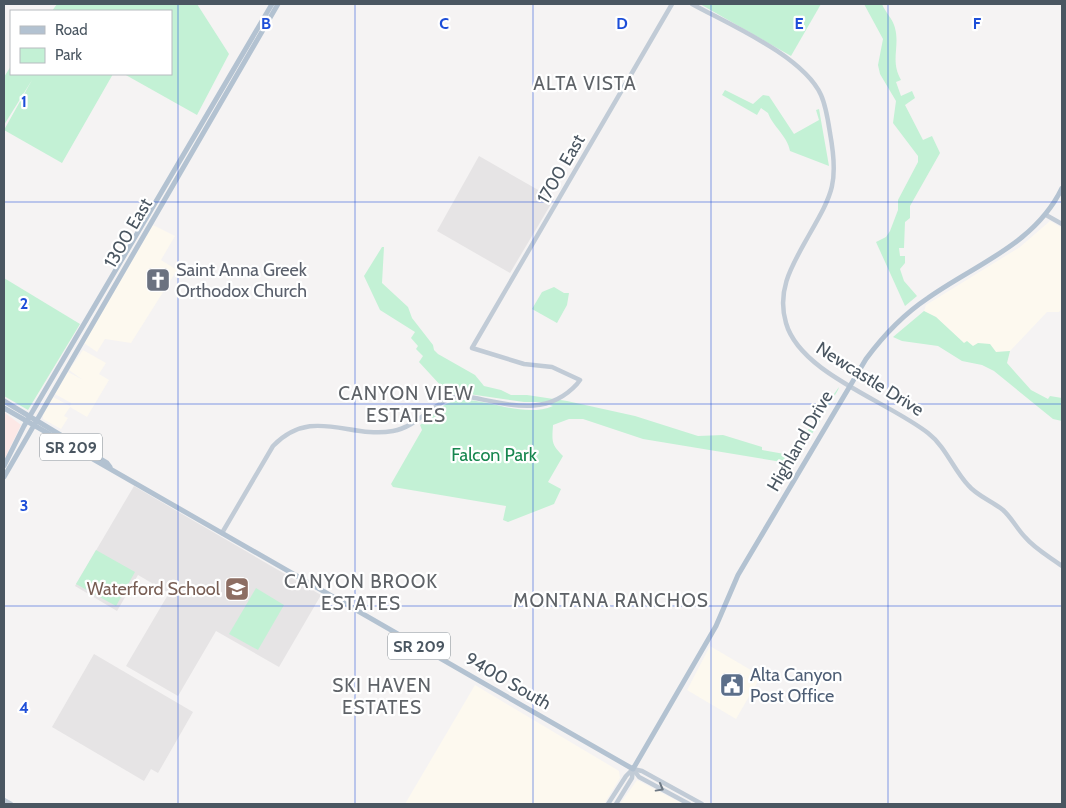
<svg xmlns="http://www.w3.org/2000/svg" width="1066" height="808" font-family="Cabin,sans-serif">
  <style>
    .commercial { fill: #fdf9ef }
    .education { fill: #e6e4e5 }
    .medical { fill: #fce8e6 }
    .green { fill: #c3f1d5 }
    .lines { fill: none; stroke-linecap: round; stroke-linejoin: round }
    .secondary { stroke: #c1cbd6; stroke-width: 4.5 }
    .primary { stroke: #b3c2d1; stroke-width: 5 }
    .oneway { stroke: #6e7984 }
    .grid { fill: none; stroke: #1d4ed8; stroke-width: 1; stroke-opacity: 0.55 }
    .labels { text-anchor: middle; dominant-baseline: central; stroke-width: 4.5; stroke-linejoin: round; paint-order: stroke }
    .shield { fill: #fff; stroke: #808990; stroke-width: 1 }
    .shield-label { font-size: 16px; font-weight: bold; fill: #4a5661 }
    .street-label { font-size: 18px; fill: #4a5661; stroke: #fff }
    .worship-label { font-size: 18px; fill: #5b616d; stroke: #fff; text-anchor: start }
    .park-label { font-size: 18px; fill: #17864f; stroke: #fff }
    .education-label { font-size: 18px; fill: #785e54; stroke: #fff; text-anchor: end }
    .service-label { font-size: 18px; fill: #4e5e75; stroke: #fff; text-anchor: start }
    .neighbourhood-label { font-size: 19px; letter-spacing: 1px; fill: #5f6368; stroke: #fff }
    .grid-label { font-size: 16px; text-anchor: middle; font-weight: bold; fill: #1d4ed8; stroke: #fff; stroke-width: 4.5; stroke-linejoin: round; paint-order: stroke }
  </style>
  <rect width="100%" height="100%" fill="#f5f3f3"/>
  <g class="commercial">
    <polygon points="1050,221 1062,228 1062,308 1059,312 1047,312 1010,351 996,352 990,344 973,346 965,344 936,317 924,311 926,305 1020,247"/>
    <polygon points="153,225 175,236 161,260 177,270 131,343 105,339 97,352 84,343"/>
    <polygon points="83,350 106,363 99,374 109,380 87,417 70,407 64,416 68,418 61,429 43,419 43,415 53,397 70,406 71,403 55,394 68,372 83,380 69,370"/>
    <polygon points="710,646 761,676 736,719 687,690"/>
    <polygon points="475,685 619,771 620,778 604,804 405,804"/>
    <polygon points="637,780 639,781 683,804 620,804"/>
  </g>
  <g class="education">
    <polygon points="479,156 554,199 510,273 437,231"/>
    <polygon points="134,486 321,595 279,667 216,631 178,696 126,666 169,593 138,575 117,611 75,586"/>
    <polygon points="94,654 193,712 158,773 151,769 144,781 52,727"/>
  </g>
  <polygon class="medical" points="4,412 21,425 4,460"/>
  <g class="green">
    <polygon points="57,4 197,4 229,54 197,115 124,74 171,74 171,11 52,11"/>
    <polygon points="700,4 821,4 791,56"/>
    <path d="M864,4H882C885,12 893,19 895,28C900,47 890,61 901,80L896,82L901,96L912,91L915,98L905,105L923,140L932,136L940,153L910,206V218L905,222L904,248H899L900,256H905V263L900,269L904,281L917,296L905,306L876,242L886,237L890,231L898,210V200L918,162V156L893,123L896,101L880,74L878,65L883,39Z"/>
    <polygon points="11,66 11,74 113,74 62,163 4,130 32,80 4,125 4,77"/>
    <path d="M725,90L753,104L763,95L769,96L794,134L819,120L816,110L819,109L829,166L790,151C787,135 773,127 768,113L761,108L757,115L722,95Z"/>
    <path d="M382,247H384L382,283L408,307L412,318L433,345L434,350L438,354L475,375L484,386L501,390L511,395H527L567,401L635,416L698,436L723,435L762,447V450L790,455L839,387L838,390L794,464L643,439L583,419H569L553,425C552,442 551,444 563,456L548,482L561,489L554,504L508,522L503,520L506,506L393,487L391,484L422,430L420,425C430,418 439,406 451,402C478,393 520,420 553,406L540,402H524L462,393L453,394L442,387L419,362L423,356L416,349L418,346L411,338L415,332L380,310L364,276Z"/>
    <polygon points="4,278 80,324 28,410 4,396"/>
    <polygon points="554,287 564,293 569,293 567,305 557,323 532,309 542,292"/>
    <polygon points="924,311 936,317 964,343 967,341 973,346 978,343 990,344 996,352 1010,351 1007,363 1031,390 1048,399 1050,396 1062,398 1062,421 1053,419 994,371 982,365 962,361 938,346 902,341 893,337"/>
    <polygon points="96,550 135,572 116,606 76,584"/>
    <polygon points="256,588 284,605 258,650 229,634"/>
  </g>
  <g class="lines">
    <g class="secondary">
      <path d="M692,4C730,25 803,56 821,95C826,106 828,120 830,133C839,182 833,193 809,235C793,264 776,289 786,323C800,373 887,401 928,433C946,447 953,469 968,485C977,496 992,501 1003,510C1012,518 1017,529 1025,537C1035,549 1050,557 1062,566"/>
      <polyline points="1046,215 1062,224"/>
      <path d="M222,533L273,446C312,406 349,439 393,431C421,426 438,395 464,396C506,403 545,419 577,384L580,380L552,367L524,364L472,348L672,4"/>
      <polyline points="633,769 642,771 702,804"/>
      <polyline points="633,769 639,777 689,804"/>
      <polyline points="4,800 11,804"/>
      <polyline points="608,804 626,776 633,769"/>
      <polyline points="616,804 632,778 633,769"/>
    </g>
    <g class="primary">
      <polyline points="4,401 107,463 110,467"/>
      <path d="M4,408L633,769L716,626L738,575L866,359C883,336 904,314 928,298C976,264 1035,244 1062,188"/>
      <polyline points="4,466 24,426 272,4"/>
      <polyline points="4,477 278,4"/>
    </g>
  </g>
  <defs><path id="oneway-chevron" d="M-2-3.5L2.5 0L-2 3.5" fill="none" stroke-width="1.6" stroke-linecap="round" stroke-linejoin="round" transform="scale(1.25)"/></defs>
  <use class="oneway" href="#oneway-chevron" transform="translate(660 788) rotate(29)"/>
  <path class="grid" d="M178,4V804M355,4V804M533,4V804M711,4V804M888,4V804M4,202H1062M4,404H1062M4,606H1062"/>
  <defs>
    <symbol id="church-square" viewBox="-11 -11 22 22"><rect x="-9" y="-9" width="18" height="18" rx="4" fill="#6b7280" stroke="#fff"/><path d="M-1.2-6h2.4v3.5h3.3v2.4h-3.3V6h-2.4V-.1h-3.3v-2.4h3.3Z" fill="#fff"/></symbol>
    <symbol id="school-square" viewBox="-11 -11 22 22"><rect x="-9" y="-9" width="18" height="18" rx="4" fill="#8d6e63" stroke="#fff"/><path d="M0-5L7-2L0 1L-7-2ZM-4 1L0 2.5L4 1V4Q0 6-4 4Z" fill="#fff"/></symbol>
    <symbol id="civic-square" viewBox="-11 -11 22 22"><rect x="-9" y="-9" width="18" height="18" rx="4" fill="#5c6f8a" stroke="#fff"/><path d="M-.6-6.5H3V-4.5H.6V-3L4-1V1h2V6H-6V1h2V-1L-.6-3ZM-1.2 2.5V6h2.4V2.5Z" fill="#fff"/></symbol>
  </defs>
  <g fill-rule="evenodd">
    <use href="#church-square" x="144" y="266" width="28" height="28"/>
    <use href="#school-square" x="223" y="575" width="28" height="28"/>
    <use href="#civic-square" x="718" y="671" width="28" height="28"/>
  </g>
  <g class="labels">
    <g class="shield">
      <rect x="40" y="433.5" width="62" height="27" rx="4"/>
      <rect x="388" y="632.5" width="62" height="27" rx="4"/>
    </g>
    <g class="shield-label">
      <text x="71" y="447">SR 209</text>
      <text x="419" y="646">SR 209</text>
    </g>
    <g class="street-label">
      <text transform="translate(561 169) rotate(-60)">1700 East</text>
      <text transform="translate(128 233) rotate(-60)">1300 East</text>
      <text transform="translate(870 379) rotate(32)">Newcastle Drive</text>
      <text transform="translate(800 441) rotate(-60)">Highland Drive</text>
      <text transform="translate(508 681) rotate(30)">9400 South</text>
    </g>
    <g class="worship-label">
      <text x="176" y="270">Saint Anna Greek<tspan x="176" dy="21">Orthodox Church</tspan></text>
    </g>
    <g class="park-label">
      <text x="494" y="455">Falcon Park</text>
    </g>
    <g class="education-label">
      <text x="220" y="589">Waterford School</text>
    </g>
    <g class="service-label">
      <text x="750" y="675">Alta Canyon<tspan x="750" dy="21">Post Office</tspan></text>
    </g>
    <g class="neighbourhood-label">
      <text x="585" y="83">ALTA VISTA</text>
      <text x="406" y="393">CANYON VIEW<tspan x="406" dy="22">ESTATES</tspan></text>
      <text x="361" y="581">CANYON BROOK<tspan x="361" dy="22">ESTATES</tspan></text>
      <text x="611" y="600">MONTANA RANCHOS</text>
      <text x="382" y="685">SKI HAVEN<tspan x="382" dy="22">ESTATES</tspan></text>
    </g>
  </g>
  <g class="grid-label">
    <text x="266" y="29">B</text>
    <text x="444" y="29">C</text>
    <text x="622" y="29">D</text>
    <text x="799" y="29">E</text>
    <text x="977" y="29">F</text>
    <text x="24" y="107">1</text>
    <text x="24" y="309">2</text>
    <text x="24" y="511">3</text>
    <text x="24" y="713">4</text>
  </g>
  <rect width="1066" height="808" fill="none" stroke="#4a5661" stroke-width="10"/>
  <rect x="10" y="10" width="162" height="65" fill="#ffffff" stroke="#b7bbc0"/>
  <rect x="20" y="26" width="25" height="8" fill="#b3c2d1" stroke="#b7bbc0"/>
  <text x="55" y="35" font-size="15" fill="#4a5661">Road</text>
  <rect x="20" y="48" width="25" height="15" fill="#c3f1d5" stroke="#b7bbc0"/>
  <text x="55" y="60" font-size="15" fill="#4a5661">Park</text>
</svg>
